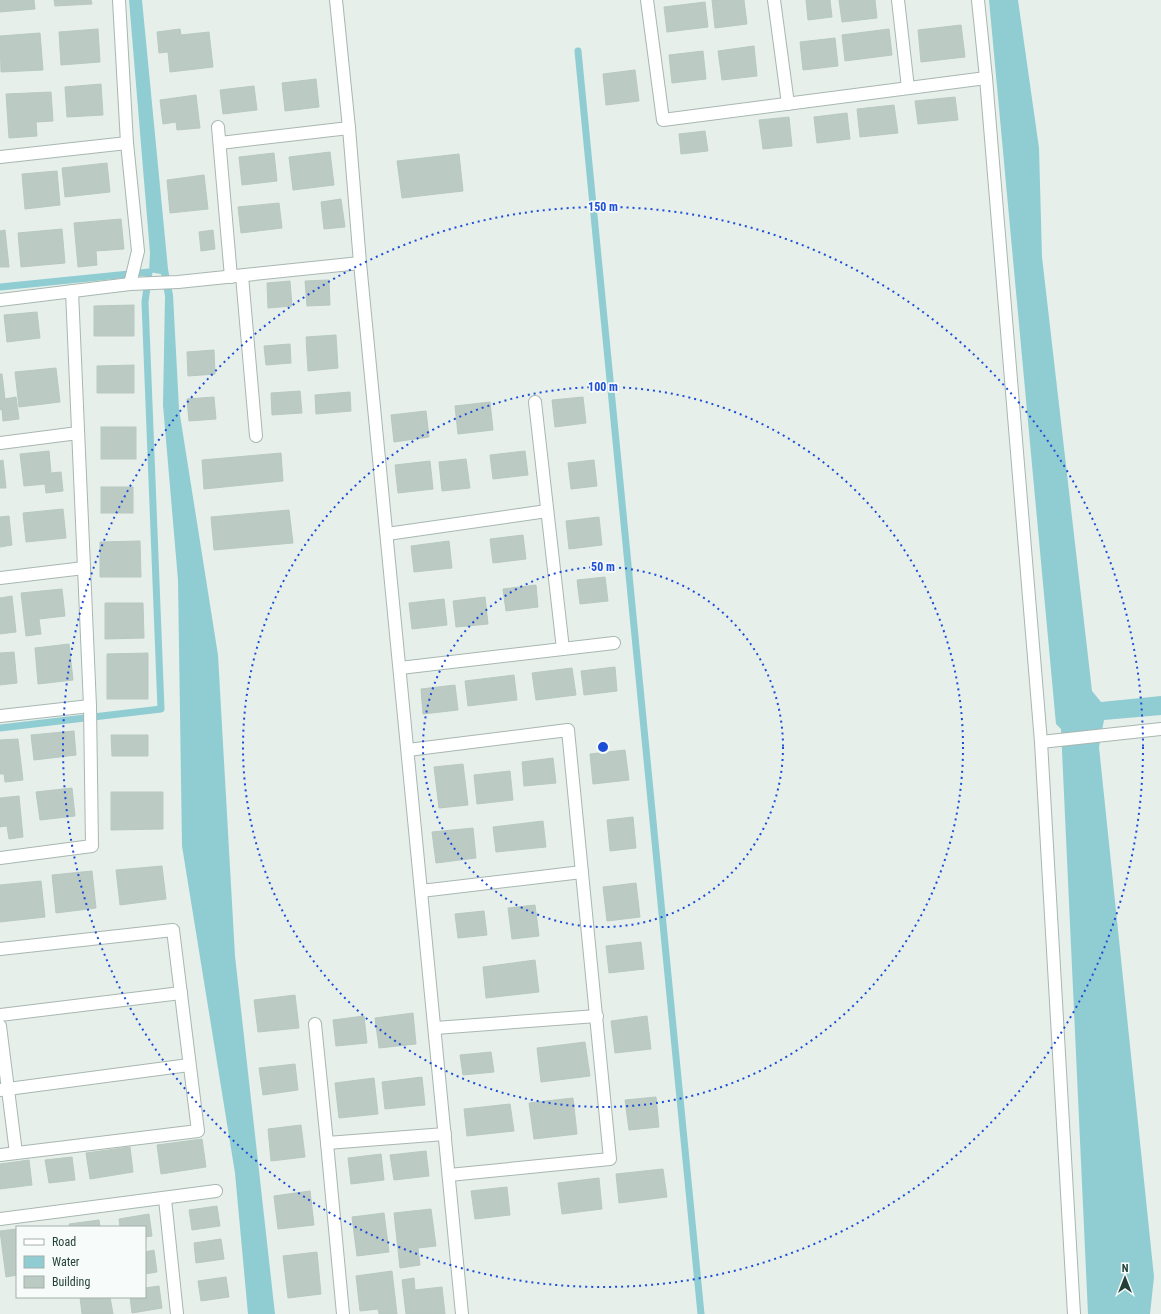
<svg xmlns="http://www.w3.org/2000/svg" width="1161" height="1314" font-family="'Roboto Condensed',sans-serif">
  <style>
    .water { fill: #8fcdd3 }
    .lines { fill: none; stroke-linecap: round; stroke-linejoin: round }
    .stream { stroke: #8fcdd3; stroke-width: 7 }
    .building { fill: #bbcac3; stroke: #b8c9c1 }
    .street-casing { stroke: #a8b7b1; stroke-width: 14 }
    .street { stroke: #fff; stroke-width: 12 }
    .ring { fill: none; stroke: #1d4ed8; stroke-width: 2; stroke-dasharray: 2 4 }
    .centre { fill: #1d4ed8; stroke: #f7fbf9; stroke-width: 2 }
    .ring-label { font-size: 12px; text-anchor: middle; font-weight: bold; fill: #1d4ed8; stroke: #f7fbf9; stroke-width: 3.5; stroke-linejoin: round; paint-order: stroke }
  </style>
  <rect width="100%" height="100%" fill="#e6efea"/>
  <g class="water">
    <polygon points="129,0 142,0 168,269 173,295 179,409 218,655 235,956 275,1314 248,1314 235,1173 182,846 178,580 163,405 165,296 161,274 149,272 150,253"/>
    <polygon points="989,0 1018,0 1039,148 1042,257 1092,691 1101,702 1161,696 1161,715 1104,720 1099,747 1154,1277 1150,1314 1088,1314 1061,729 1056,724"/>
  </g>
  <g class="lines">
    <g class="stream">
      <polyline points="578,51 701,1314"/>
      <polyline points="0,287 149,272 145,302 161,709 0,728"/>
    </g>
  </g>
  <g class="building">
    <polygon points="0,0 34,0 35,9 0,12"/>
    <polygon points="54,0 91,0 92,4 55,6"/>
    <polygon points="712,0 744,0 747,24 715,28"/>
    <polygon points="806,0 830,0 832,17 808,20"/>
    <polygon points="839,0 875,0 877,18 842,22"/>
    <polygon points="705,2 708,27 667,32 664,7"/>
    <polygon points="961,25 965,57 921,62 918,30"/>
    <polygon points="98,29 100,62 61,65 59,32"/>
    <polygon points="180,29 181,35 209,32 213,67 170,72 168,52 159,53 157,32"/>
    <polygon points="889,29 892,55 845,61 842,35"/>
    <polygon points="40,33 43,70 1,72 0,36"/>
    <polygon points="835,38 838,66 803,70 800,42"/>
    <polygon points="754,46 757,76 722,80 718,51"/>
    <polygon points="703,51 706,79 672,83 669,55"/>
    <polygon points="635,70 639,101 606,105 603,74"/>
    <polygon points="316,79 319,107 285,111 282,83"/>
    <polygon points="101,84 103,115 67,117 65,87"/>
    <polygon points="254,86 257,110 223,114 220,90"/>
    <polygon points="51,92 53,121 36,122 37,136 9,138 6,94"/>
    <polygon points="196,95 200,128 177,130 176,122 163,124 160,100"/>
    <polygon points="955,97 958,120 918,124 915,101"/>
    <polygon points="894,105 898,133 860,137 857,109"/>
    <polygon points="847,113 850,139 817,143 814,117"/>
    <polygon points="789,117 792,146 763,149 759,120"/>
    <polygon points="705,131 708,151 681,154 679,134"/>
    <polygon points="330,152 334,185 293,190 289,157"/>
    <polygon points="274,153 277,181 242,185 239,157"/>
    <polygon points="459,154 463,191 402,198 397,161"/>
    <polygon points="107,163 110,192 65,197 62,168"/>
    <polygon points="57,171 60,205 25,209 22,174"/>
    <polygon points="204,175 208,209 170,213 167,180"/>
    <polygon points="341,199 345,227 324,229 321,202"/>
    <polygon points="279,203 282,228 241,233 238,207"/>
    <polygon points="121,219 124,249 96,251 97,265 78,267 74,223"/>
    <polygon points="62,229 65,263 21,267 18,233"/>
    <polygon points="5,230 9,267 0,267 0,231"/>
    <polygon points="213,230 215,249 201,251 199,232"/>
    <polygon points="329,280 330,305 307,306 305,281"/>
    <polygon points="290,281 292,306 268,308 267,283"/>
    <polygon points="134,305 134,336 94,336 94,306"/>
    <polygon points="37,312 40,338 7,342 4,315"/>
    <polygon points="336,335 338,368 308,371 306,337"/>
    <polygon points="290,344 291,363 266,365 264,346"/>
    <polygon points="214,350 215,374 188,376 187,352"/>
    <polygon points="134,365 134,393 97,393 97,366"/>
    <polygon points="56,368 60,402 19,407 15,372"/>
    <polygon points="0,374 2,374 5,399 16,397 19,419 3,421 2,409 0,410"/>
    <polygon points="300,391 302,413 272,415 271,393"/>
    <polygon points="350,392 351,411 316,414 315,395"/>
    <polygon points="214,397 216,419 189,421 187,399"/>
    <polygon points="583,397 586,423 555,427 552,400"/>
    <polygon points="490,402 493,430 458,434 455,406"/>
    <polygon points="426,411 429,437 394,442 391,415"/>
    <rect x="101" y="427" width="35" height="32"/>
    <polygon points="49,451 51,473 61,472 63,491 46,493 45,484 24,486 20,454"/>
    <polygon points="525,451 528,475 493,479 490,455"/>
    <polygon points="281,453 283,481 204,489 202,460"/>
    <polygon points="466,459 470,488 442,491 439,462"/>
    <polygon points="3,460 6,488 0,488 0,461"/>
    <polygon points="594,460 597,486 571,489 568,463"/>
    <polygon points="430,461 433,489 398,493 395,465"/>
    <rect x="101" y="487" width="32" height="26"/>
    <polygon points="63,509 66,538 26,542 23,513"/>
    <polygon points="289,510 293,543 214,550 211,517"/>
    <polygon points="9,516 12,545 0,547 0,517"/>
    <polygon points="599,517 602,545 569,549 566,521"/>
    <polygon points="523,535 526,559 493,563 490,539"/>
    <polygon points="140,541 141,577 100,577 100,542"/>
    <polygon points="449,541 452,568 414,572 411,546"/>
    <polygon points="605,577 608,601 580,604 577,580"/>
    <polygon points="536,585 538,607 506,611 503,589"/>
    <polygon points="62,589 65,616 39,619 41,634 26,636 21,593"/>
    <polygon points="12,596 16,632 0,634 0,598"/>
    <polygon points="485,597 488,624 456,627 453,601"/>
    <polygon points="444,599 447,625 412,629 409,603"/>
    <polygon points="105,603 143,603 144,638 105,639"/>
    <polygon points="69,644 73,680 38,684 35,648"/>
    <polygon points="14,652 17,683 0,685 0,653"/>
    <polygon points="148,653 148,699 107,699 107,654"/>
    <polygon points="615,667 617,691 584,695 581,671"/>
    <polygon points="572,668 576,695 536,700 532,673"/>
    <polygon points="514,675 517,700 468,706 465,681"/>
    <polygon points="455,685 458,710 423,714 421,689"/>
    <polygon points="74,731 76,755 34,760 31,735"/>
    <polygon points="111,735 148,735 148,756 112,756"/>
    <polygon points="18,739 23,780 5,782 4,774 0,774 0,740"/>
    <polygon points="625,750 629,780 593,784 590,754"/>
    <polygon points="553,758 556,783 524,786 522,762"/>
    <polygon points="463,764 468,805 439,808 434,767"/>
    <polygon points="510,771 513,800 477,804 474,775"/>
    <polygon points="72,788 75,816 40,820 36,792"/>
    <polygon points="111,792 163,792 163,829 111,830"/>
    <polygon points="19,796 23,837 9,839 7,826 0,827 0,798"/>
    <polygon points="633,817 636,848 610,851 607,820"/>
    <polygon points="543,821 546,847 496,852 493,827"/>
    <polygon points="473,828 476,858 436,863 432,832"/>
    <polygon points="162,866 166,899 120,905 116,870"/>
    <polygon points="92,871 96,908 56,913 52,875"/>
    <polygon points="41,881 45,917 0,922 0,885"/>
    <polygon points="636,883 640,917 607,921 603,887"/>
    <polygon points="535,905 539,936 512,939 508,908"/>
    <polygon points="484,911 487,935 458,938 455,914"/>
    <polygon points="641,942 644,969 609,973 606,946"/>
    <polygon points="535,960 539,992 486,998 483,967"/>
    <polygon points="295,995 299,1028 258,1032 254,1000"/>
    <polygon points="413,1013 416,1044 379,1048 375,1018"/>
    <polygon points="364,1016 367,1043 336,1046 333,1020"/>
    <polygon points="647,1016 651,1049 615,1053 611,1021"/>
    <polygon points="585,1042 590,1076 541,1082 537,1048"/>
    <polygon points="491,1052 494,1072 463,1075 460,1055"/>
    <polygon points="295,1064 298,1090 263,1095 259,1068"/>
    <polygon points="422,1077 425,1105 385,1109 382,1082"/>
    <polygon points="374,1078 378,1114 339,1118 335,1083"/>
    <polygon points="656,1097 659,1127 629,1130 625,1100"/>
    <polygon points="573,1098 577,1134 534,1139 529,1103"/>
    <polygon points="510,1104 514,1131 467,1136 464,1109"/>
    <polygon points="301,1125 305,1157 271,1161 268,1129"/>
    <polygon points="202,1139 206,1167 161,1174 157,1145"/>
    <polygon points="130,1147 133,1172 90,1179 86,1153"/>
    <polygon points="426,1151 429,1176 394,1180 390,1155"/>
    <polygon points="381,1154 384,1180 351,1184 348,1158"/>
    <polygon points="72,1157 75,1180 49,1183 45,1160"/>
    <polygon points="29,1160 32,1185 0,1189 0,1164"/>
    <polygon points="663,1169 667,1197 619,1203 616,1174"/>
    <polygon points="599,1178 602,1209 562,1214 558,1183"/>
    <polygon points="507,1187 510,1215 475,1219 471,1191"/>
    <polygon points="310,1191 314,1225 278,1229 274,1196"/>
    <polygon points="217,1206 220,1226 192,1230 189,1210"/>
    <polygon points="431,1209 436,1246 418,1248 420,1265 400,1268 394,1213"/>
    <polygon points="384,1213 389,1252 357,1256 352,1217"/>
    <polygon points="149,1214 152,1236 145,1237 145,1227 120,1227 119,1219"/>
    <polygon points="99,1220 100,1227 70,1227 69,1224"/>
    <polygon points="17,1229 17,1275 6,1277 0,1231"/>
    <polygon points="221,1239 224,1259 196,1263 194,1243"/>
    <polygon points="154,1250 157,1272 145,1274 145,1252"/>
    <polygon points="317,1252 321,1294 288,1298 283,1256"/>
    <polygon points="392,1271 397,1314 379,1314 378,1309 360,1311 356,1276"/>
    <polygon points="226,1277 229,1297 201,1301 198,1281"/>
    <polygon points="414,1278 415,1290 442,1287 445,1314 406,1314 402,1280"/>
    <polygon points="159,1286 162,1308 132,1313 130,1297 145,1297 145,1288"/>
    <polygon points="80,1297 110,1297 113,1314 82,1314"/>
  </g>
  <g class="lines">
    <defs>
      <g id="street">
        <polyline points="119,0 127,143 138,251 130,284"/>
        <polyline points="336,0 349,128 360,263"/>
        <polyline points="647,0 663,120 986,78"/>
        <polyline points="774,0 788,104"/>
        <polyline points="898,0 908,88"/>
        <polyline points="978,0 986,78 1041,742 1074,1314"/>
        <polyline points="218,127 231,277"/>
        <polyline points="220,143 349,128"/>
        <polyline points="0,157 127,143"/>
        <polyline points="242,276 256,436"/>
        <polyline points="0,300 130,284 178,282 360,263 462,1314"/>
        <polyline points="535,402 563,649"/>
        <polyline points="0,443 78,433"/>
        <polyline points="387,534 547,511"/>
        <polyline points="0,578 84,568"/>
        <polyline points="400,668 614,643"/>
        <polyline points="0,716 90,706"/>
        <polyline points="1041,742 1161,729"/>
        <polyline points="408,750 568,730 610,1159 449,1175"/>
        <polyline points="0,858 92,846 90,706 72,291"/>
        <polyline points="421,891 582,872"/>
        <polyline points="0,949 173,930 198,1131 0,1155"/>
        <polyline points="0,1015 181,993"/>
        <polyline points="315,1024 327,1143 343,1314"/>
        <polyline points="0,1026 16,1153"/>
        <polyline points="435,1028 597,1016"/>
        <polyline points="0,1090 189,1065"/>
        <polyline points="327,1143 445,1134"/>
        <polyline points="165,1199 177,1314"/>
        <polyline points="0,1219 216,1191"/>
      </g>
    </defs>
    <use href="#street" class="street-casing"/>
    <use href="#street" class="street"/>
  </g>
  <g class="ring">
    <circle cx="603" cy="747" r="180"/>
    <circle cx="603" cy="747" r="360"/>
    <circle cx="603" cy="747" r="540"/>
  </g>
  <circle cx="603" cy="747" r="6" class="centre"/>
  <g class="ring-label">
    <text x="603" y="211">150 m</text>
    <text x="603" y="391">100 m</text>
    <text x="603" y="571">50 m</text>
  </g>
  <rect x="16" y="1226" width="130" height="72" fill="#f7fbf9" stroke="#a3b1ac"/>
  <rect x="24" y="1239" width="20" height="6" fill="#ffffff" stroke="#a3b1ac"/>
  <text x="52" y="1246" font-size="12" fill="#244138">Road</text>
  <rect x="24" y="1256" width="20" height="12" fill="#8fcdd3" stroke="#a3b1ac"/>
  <text x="52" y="1266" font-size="12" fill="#244138">Water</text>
  <rect x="24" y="1276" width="20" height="12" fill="#bbcac3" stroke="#a3b1ac"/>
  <text x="52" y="1286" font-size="12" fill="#244138">Building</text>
  <g transform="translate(1125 1278)" stroke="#f7fbf9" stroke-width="3" paint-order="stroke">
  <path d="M0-3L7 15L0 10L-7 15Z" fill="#244138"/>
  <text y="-6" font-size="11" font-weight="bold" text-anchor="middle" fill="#244138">N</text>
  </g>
</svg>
